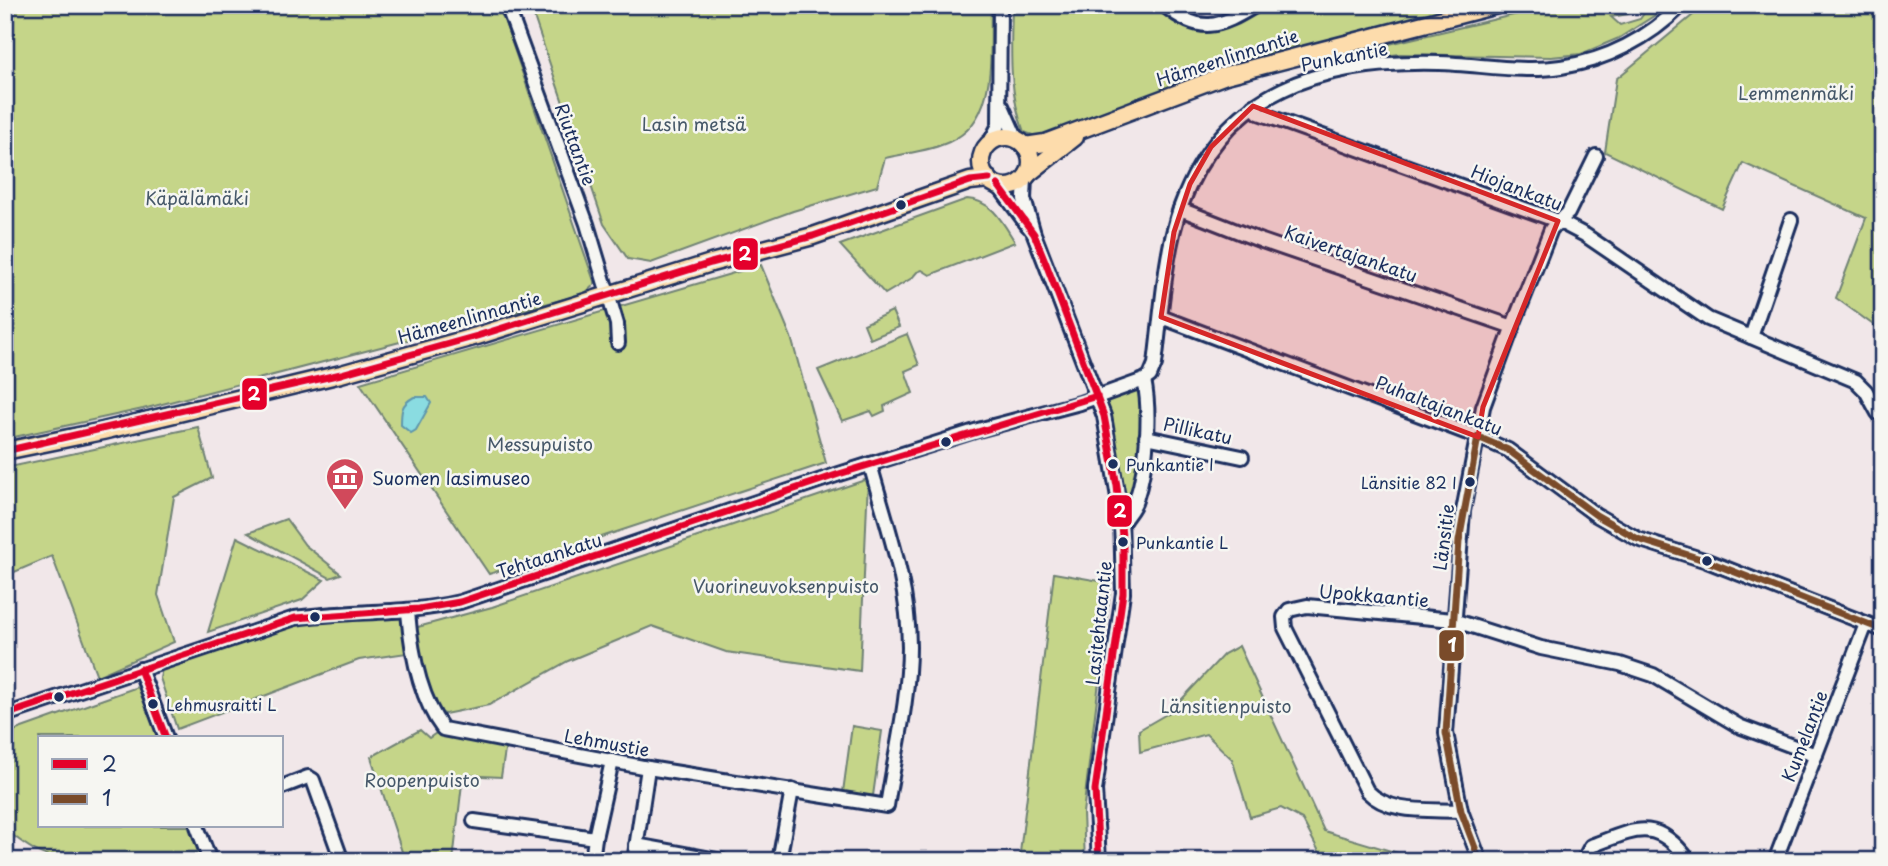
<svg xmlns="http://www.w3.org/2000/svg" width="1888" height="866" font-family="'Playpen Sans',sans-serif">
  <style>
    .green { fill: #c5d589; stroke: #708274; stroke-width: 2 }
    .water { fill: #8adce1; stroke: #5e97ad; stroke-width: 2 }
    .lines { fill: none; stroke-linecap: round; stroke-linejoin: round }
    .minor-casing { stroke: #1b2f5e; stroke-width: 18 }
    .major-casing { stroke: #1b2f5e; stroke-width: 21 }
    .minor { stroke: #f6f6f2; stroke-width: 12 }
    .major { stroke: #fddcac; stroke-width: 16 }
    .bus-1-casing { stroke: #f6f6f2; stroke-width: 12 }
    .bus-2-casing { stroke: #f6f6f2; stroke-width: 12 }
    .bus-1 { stroke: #e4002b; stroke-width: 7 }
    .bus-2 { stroke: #7a4b2a; stroke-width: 7 }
    .marked { fill: #d62828; fill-opacity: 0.2; stroke: #d62828; stroke-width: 5; stroke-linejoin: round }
    .bus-dot { fill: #1b2f5e; stroke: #f6f6f2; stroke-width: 2.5 }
    .labels { text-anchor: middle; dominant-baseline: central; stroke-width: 5; stroke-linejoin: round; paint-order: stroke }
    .bus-label { font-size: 16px; fill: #1b2f5e; stroke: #f6f6f2; text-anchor: start }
    .street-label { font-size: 18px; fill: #1b2f5e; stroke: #f6f6f2 }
    .park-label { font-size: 18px; fill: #465869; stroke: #f6f6f2 }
    .poi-label { font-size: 18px; fill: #1b2f5e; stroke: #f6f6f2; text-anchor: start }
    .line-badge { stroke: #f6f6f2; stroke-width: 2.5 }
    .badge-label { font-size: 19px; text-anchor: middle; font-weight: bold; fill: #fff }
  </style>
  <rect width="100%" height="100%" fill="#f1e7e9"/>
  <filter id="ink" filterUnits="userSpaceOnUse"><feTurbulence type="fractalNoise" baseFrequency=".0143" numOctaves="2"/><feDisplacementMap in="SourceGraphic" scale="14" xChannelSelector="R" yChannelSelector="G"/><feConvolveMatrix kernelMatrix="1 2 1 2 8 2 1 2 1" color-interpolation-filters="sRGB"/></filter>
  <g filter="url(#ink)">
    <g class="green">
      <polygon points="5,5 499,5 595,284 584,294 143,409 5,439"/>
      <path d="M530,5H991C989,51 1000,120 949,142C930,151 906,153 885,158L877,186L793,211L651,263L628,259L604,224Z"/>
      <path d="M1012,5H1166L1214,29L1255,5H1469L1250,59L1038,137L1024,132C1008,90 1011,50 1012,5Z"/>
      <polygon points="1556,5 1637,5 1628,14 1611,17 1620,25 1640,19 1650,5 1671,5 1619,38 1581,54 1551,57 1400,54 1361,59 1355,52"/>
      <polygon points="1705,5 1883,5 1883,332 1836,298 1866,218 1743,163 1722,209 1605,152 1616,79"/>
      <path d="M967,199C992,200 1003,223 1015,242L930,275L922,270L917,272L912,278L885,294L840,245Z"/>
      <polygon points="761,265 791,337 826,463 489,574 360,383"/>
      <polygon points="892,311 899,327 870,339 864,324"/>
      <polygon points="907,334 919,365 905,371 913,393 884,406 885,411 874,416 871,411 842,421 818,370"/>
      <polygon points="1134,388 1144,399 1141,448 1134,497 1130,503 1126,501 1107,409 1108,400"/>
      <polygon points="198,427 212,478 174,497 158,595 174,642 97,676 52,556 5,576 5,468"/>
      <polygon points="868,479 860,671 726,652 652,626 568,661 489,705 445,714 437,711 419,661 414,628 492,607"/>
      <polygon points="286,519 305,545 341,574 330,578 248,533"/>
      <polygon points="237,537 324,580 302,600 208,632"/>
      <polygon points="1054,573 1111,583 1083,813 1085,861 1019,861"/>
      <polygon points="402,616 407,653 359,660 177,729 160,678 163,664 294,621"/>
      <polygon points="1239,646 1324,831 1408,856 1410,861 1324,861 1302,819 1281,808 1250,817 1232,759 1206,734 1140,752 1139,730 1170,712 1224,654"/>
      <path d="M140,686L159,738H40V826H190L202,861H82L78,854C51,866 27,847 5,829V734Z"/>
      <polygon points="852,726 882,731 873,796 843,792"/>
      <polygon points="420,730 429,738 439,731 506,744 501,777 463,775 453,861 405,861 371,757"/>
    </g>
    <path class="water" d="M414,397H427L431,403L416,430L411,433L401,425C401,411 401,404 414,397Z"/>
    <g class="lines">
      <defs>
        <g id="minor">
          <polyline points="507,5 587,224 617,324 618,343"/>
          <path d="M1164,5C1200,35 1219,28 1256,5"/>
          <polyline points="1002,106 1017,140"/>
          <polyline points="1253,106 1259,113 1558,221 1585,235 1708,319 1856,381 1866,391 1878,413"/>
          <polyline points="989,144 999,125 1000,5"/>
          <polyline points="1025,178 1024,199 1034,234 1104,416 1121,515 1123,593 1095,790 1099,861"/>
          <polyline points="998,185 1028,226"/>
          <polyline points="1180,209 1262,241 1513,327"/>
          <polyline points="1161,317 1478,437 1508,450 1596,515 1638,539 1707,561 1883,630"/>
          <polyline points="1751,337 1791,220"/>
          <polyline points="1146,437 1242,457"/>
          <path d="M1122,523C1126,516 1134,508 1136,500C1147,467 1151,413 1144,380"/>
          <path d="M408,612C411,650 420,698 443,729L648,768L887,806C895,754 909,699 909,647C909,584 886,523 870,464"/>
          <polyline points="140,669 166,738"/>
          <path d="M5,715L295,618C350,610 405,615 460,602L839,474L978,430L1080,403L1144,380L1150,376L1155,364C1161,317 1165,249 1181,206C1224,89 1323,60 1439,63C1478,64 1522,73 1561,67C1607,60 1649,38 1682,5"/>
          <polyline points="282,787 308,777 313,780 342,861"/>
          <path d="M1461,811C1430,809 1390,815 1367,791L1285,628L1284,617L1289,610L1307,606L1453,620L1541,648L1620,664L1653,675L1739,726L1816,755"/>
          <polyline points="474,821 595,838 592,861"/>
          <polyline points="197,826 210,861"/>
          <polyline points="595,838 612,761"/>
          <polyline points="636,845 723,861"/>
          <polyline points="634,861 648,768"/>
          <polyline points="779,861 792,790"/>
          <polyline points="1480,861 1461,811 1446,733 1463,511 1483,407 1514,323 1551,229 1568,213 1596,156"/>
          <path d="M1583,861L1591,846C1636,829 1656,816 1689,861"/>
          <polyline points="1775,861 1866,624"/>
        </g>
        <g id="major">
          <circle cx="1006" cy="162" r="25"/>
          <polyline points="1025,146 1045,143 1226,75 1497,5"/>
          <polyline points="1028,174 1075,137"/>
          <polyline points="5,451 103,431 341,374 477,336 711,263 813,236 970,181 989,179"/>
        </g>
      </defs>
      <use href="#minor" class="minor-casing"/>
      <use href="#major" class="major-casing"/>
      <use href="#minor" class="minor"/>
      <use href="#major" class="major"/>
      <defs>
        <g id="bus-1">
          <polyline points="998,185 1034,234 1045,261 1104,416 1117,486 1123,546 1123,593 1095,790 1099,861"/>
          <polyline points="5,451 341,374 477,336 711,263 813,236 970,181 989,179"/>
          <polyline points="140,669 166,738"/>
          <polyline points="5,715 295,618 419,609 460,602 839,474 1097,396"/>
        </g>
        <polyline id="bus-2" points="1480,861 1461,811 1446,733 1459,541 1478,437 1508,450 1596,515 1638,539 1707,561 1883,630"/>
      </defs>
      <use href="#bus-1" class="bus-1-casing"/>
      <use href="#bus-2" class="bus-2-casing"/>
      <use href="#bus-1" class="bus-1"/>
      <use href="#bus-2" class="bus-2"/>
    </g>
  </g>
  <path class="marked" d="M1253,106L1558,221L1483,407L1478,437L1161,317L1174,232L1190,184L1211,147Z"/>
  <defs>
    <symbol id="museum-pin" viewBox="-11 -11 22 30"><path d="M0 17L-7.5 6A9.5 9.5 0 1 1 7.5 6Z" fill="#d1495b" stroke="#f6f6f2"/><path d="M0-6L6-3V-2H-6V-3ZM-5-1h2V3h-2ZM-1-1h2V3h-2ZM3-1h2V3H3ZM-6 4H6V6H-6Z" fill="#fff"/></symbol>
  </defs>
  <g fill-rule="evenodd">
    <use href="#museum-pin" x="323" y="455" width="44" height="60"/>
  </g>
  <g class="bus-dot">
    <circle cx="901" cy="205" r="6"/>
    <circle cx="946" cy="442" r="6"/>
    <circle cx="1113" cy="464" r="6"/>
    <circle cx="1470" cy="482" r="6"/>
    <circle cx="1123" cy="542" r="6"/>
    <circle cx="1707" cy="561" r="6"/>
    <circle cx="315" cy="617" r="6"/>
    <circle cx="59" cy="697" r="6"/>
    <circle cx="153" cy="704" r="6"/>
  </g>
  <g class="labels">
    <g class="bus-label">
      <text x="1126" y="464">Punkantie I</text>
      <text x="1457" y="482" text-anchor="end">Länsitie 82 I</text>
      <text x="1136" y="542">Punkantie L</text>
      <text x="166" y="704">Lehmusraitti L</text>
    </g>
    <g class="street-label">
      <text transform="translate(1344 56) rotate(-11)">Punkantie</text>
      <text transform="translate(1227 57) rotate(-18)">Hämeenlinnantie</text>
      <text transform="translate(576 144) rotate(70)">Riuttantie</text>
      <text transform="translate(1517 187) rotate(21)">Hiojankatu</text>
      <text transform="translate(1351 253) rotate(19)">Kaivertajankatu</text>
      <text transform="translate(469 317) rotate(-16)">Hämeenlinnantie</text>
      <text transform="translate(1439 405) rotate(21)">Puhaltajankatu</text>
      <text transform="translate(1198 430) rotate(12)">Pillikatu</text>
      <text transform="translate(1443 537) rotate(-83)">Länsitie</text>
      <text transform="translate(549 555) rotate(-18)">Tehtaankatu</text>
      <text transform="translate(1374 595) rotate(5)">Upokkaantie</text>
      <text transform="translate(1098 623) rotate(-84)">Lasitehtaantie</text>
      <text transform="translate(1804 736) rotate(-69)">Kumelantie</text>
      <text transform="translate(607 742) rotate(10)">Lehmustie</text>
    </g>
    <g class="park-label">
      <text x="1796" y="92">Lemmenmäki</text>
      <text x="694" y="123">Lasin metsä</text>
      <text x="197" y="197">Käpälämäki</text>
      <text x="540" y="443">Messupuisto</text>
      <text x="786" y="585">Vuorineuvoksenpuisto</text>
      <text x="1226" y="705">Länsitienpuisto</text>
      <text x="422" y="779">Roopenpuisto</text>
    </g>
    <g class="poi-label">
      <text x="372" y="477">Suomen lasimuseo</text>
    </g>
  </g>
  <g class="line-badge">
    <rect x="732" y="237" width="27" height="34" rx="7" fill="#e4002b"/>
    <rect x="241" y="377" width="27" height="34" rx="7" fill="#e4002b"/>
    <rect x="1106" y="494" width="27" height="34" rx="7" fill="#e4002b"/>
    <rect x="1438" y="629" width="27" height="33" rx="7" fill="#7a4b2a"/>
  </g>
  <g class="badge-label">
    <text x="745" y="261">2</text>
    <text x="254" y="401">2</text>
    <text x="1120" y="518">2</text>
    <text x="1452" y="652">1</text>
  </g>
  <rect width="1888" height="866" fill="none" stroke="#f6f6f2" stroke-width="28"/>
  <rect x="14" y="14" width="1860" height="838" fill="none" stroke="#1b2f5e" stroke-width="2.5" filter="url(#ink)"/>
  <rect x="38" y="736" width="245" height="91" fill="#f6f6f2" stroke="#9ea6b7" stroke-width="2"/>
  <rect x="52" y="759" width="35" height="10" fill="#e4002b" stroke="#9ea6b7" stroke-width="2"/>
  <text x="102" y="772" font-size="21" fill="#1b2f5e">2</text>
  <rect x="52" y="794" width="35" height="10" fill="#7a4b2a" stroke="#9ea6b7" stroke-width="2"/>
  <text x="102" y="806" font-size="21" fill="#1b2f5e">1</text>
</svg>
